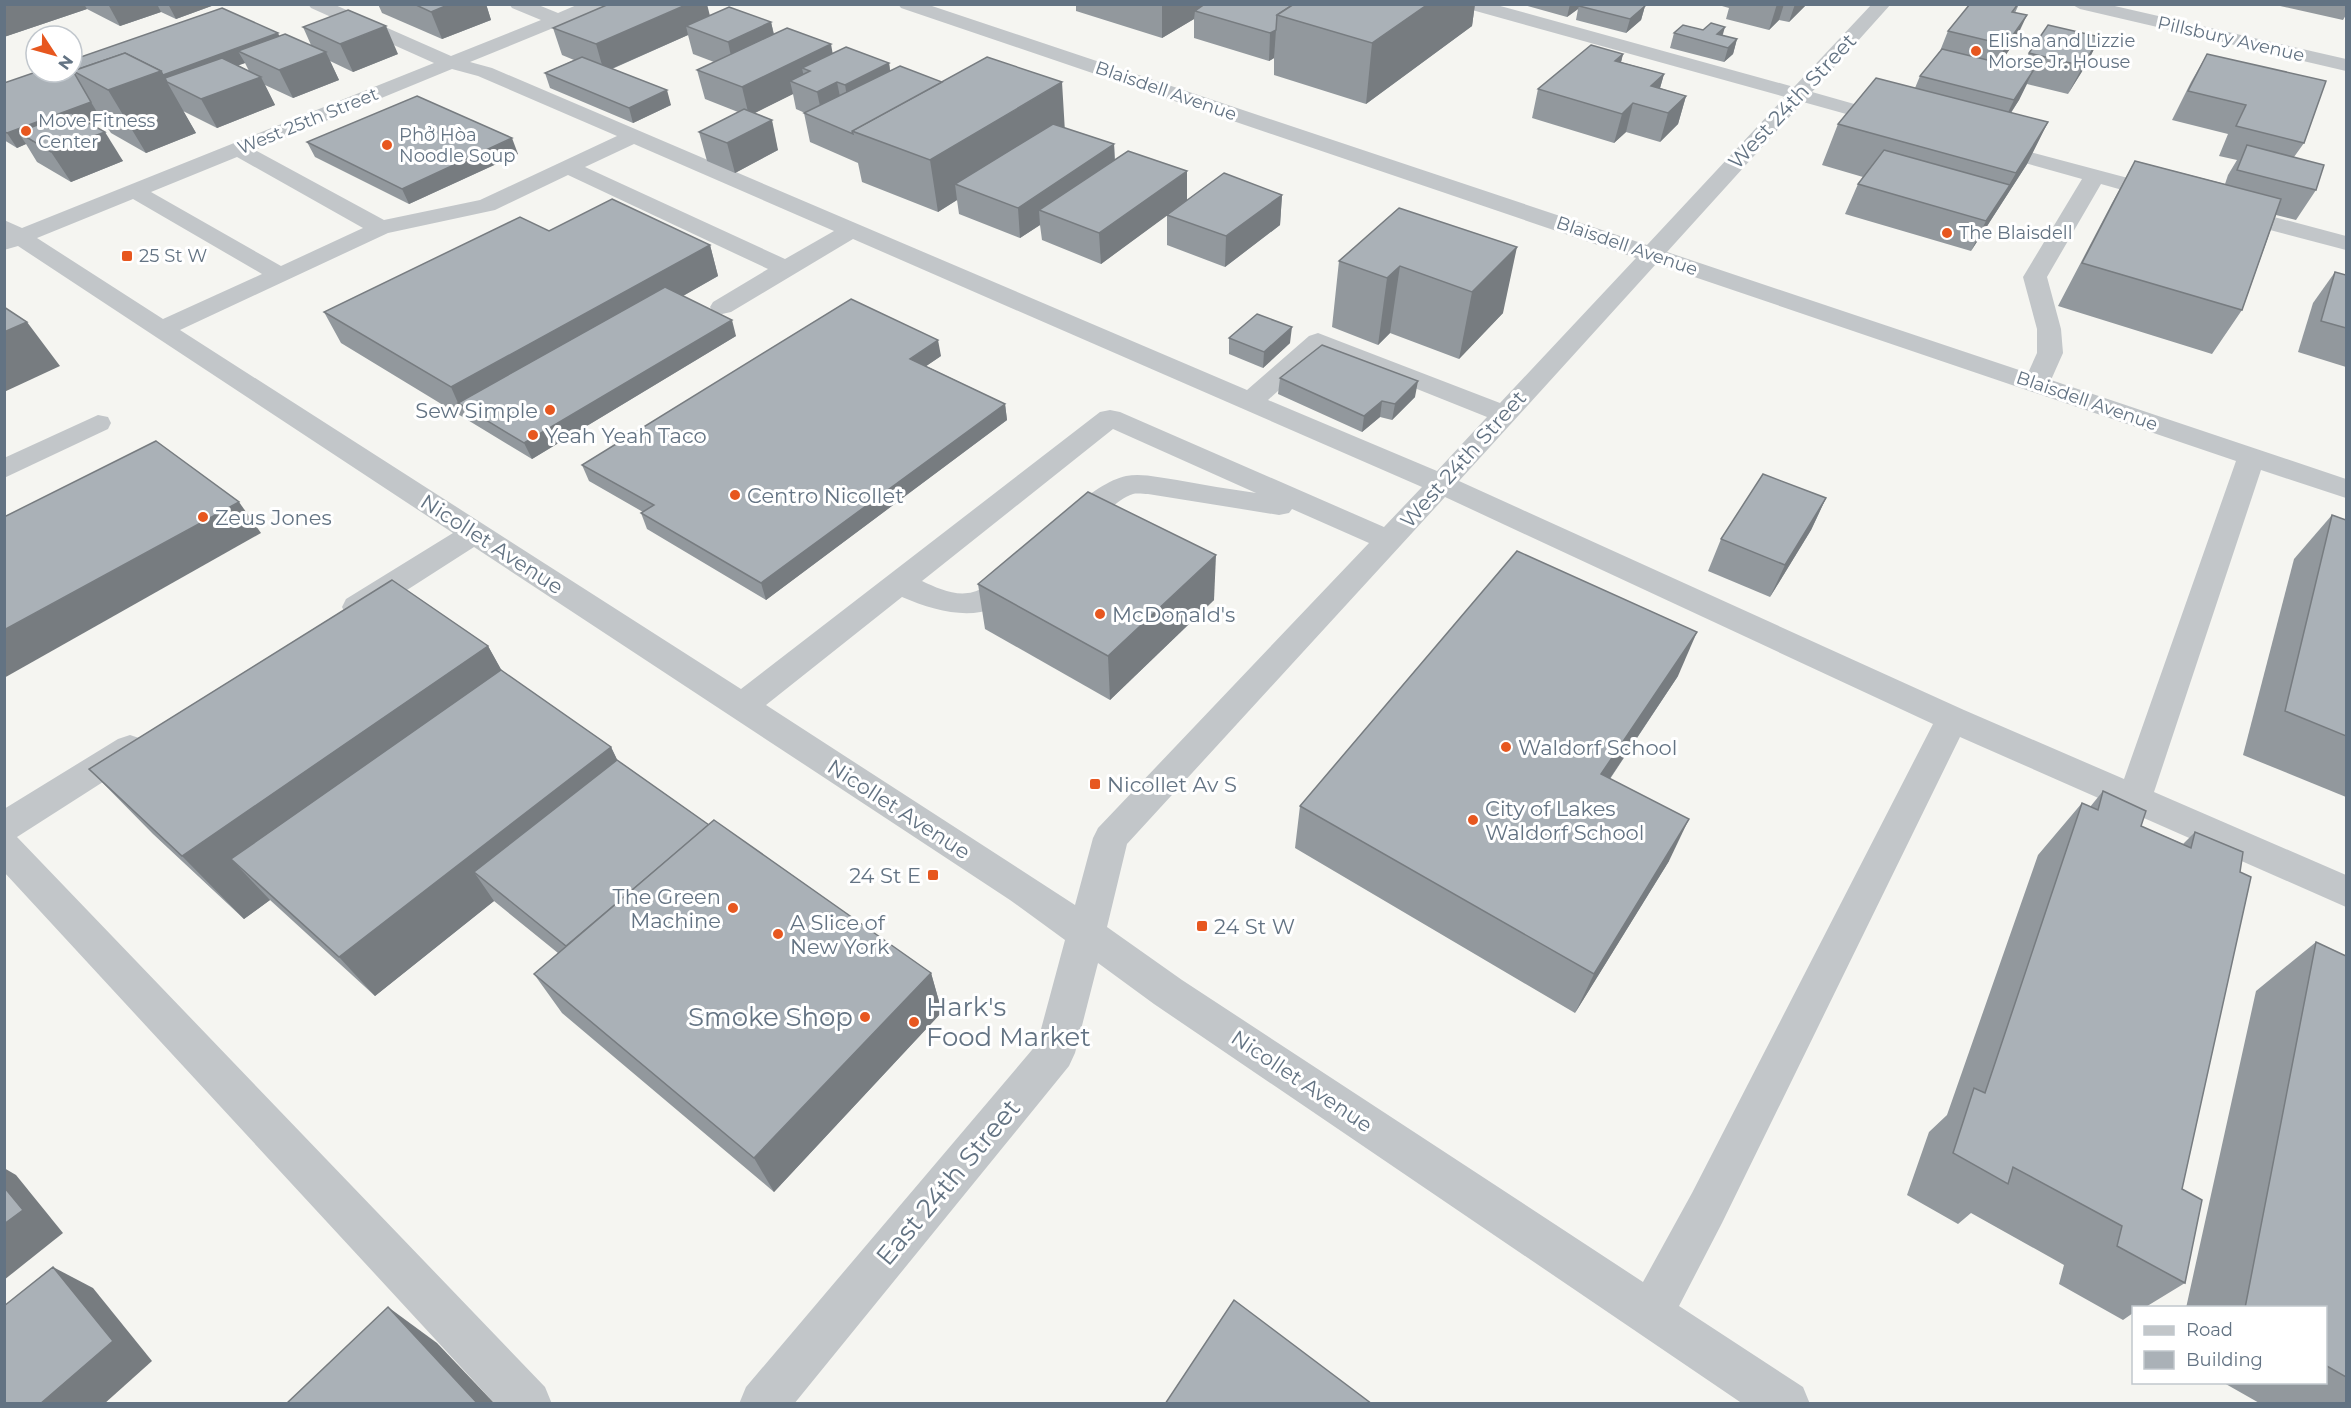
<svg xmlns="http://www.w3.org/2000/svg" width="2351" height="1408" font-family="Montserrat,sans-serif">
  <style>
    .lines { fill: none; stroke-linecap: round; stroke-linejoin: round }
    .minor { fill: #c2c6c9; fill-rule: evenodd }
    .wall { fill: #92989d; fill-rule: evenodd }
    .shaded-wall { fill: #777c80 }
    .building { fill: #aab1b7; stroke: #777c80; stroke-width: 1.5 }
    .poi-dot { fill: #e7571f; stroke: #fff; stroke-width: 2 }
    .labels { text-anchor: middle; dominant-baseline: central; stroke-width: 6; stroke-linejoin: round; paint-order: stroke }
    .far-street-label { font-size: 18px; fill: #637383; stroke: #fff }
    .far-poi-label { font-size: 18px; fill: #637383; stroke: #fff; text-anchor: start }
    .street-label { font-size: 21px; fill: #637383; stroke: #fff }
    .poi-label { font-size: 21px; fill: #637383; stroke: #fff; text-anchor: start }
    .near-poi-label { font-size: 26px; fill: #637383; stroke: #fff; text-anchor: start }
    .near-street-label { font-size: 26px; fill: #637383; stroke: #fff }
  </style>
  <rect width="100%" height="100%" fill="#f5f5f1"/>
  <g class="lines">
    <g class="minor">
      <path d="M308,4H333L451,56L541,20L512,8L509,4H536L558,13L579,4H605L602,8L470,62L492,68L1247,390L1309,336L1318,333L1500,403L1636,258L901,8L898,4H926L1647,245L1785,97L1465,8L1462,4H1493L1794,87L1872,4H1891L1812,92L1900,117L1903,121L1900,125L1893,127L1803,102L1667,252L2028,373L2037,353V329L2023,277L2082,179L1979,150L1975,146L1979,142L1986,140L1993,142L2173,190L2176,195L2173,200L2165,202L2101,184L2047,277L2061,329L2063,353L2051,380L2346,479V498L2261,470L2154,792L2346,875V907L1960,737L1722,1223L1679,1306L1803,1387L1810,1404H1743L1154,1004L1098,963L1075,1053L1069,1066L794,1404H739L746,1387L1037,1044L1065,940L1010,900L474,547L368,615L357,618L346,615L342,607L346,599L453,533L18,246L4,250V220L22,228L434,63L311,8ZM452,69L478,76L617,136L480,200L384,220L255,150ZM634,144L834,231L785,259L585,167ZM237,157L363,228L281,266L151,192ZM568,175L768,269L713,302L710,307L713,312L722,314L731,312L853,239L1422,487L1384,527L1120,412L1110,410L1100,412L741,689L180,330L388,233L495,210ZM133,199L262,274L163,319L37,238ZM1656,264L2236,461L2124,779L1964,710L1459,481ZM1322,351L1487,417L1437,471L1268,400ZM1113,429L1256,493C1230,489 1203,485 1177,480C1161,478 1143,473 1126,476C1105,480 1067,509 1055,527L1060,534C1089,542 1106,503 1133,494C1137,493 1144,494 1148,494L1279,515L1289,513L1292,509L1369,543L1098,828L1093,838L1075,905L766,705L902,597C949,617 1000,627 1031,575L1027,568C998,559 996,586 973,592C956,597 937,588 922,581ZM1445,497L1933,724L1692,1193L1643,1282L1182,980L1107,927L1127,844Z"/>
      <polygon points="2071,4 2106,4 2346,59 2346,71 2080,9"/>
      <polygon points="2229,205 2346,236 2346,250 2221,217 2218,212 2221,207"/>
      <polygon points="98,415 108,417 111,423 108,429 4,478 4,458"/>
      <polygon points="130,735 142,739 147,748 142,757 17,837 545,1387 552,1404 495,1404 4,872 4,809 118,739"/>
    </g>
  </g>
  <g class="wall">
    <polygon points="4,4 217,4 176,19 161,12 120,26 87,9 4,37"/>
    <polygon points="378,4 486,4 491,20 442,39 382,13"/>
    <polygon points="1076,4 1475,4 1472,26 1366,104 1274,75 1274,58 1269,61 1194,38 1194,19 1162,38 1076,11"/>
    <polygon points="1520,4 1641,4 1645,6 1641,20 1626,33 1576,20 1578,9 1567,17"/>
    <polygon points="1715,4 1807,4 1789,22 1779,20 1769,30 1726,19 1729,8"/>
    <polygon points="1970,4 2019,4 2015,13 2014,43 2000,63 2022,68 2029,53 2100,37 2086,65 2068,94 2027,84 2019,100 2011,113 2048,122 2027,164 1971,251 1845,214 1858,184 1863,177 1822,165 1838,124 1915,88 1920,76 1940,51 1948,31"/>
    <polygon points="2271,4 2346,4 2346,15 2343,20"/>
    <polygon points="710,16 771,22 774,34 833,53 889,63 890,71 1114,144 1115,160 1187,200 1282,195 1280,225 1225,267 1167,245 1167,215 1101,264 1042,240 1040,225 1020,238 959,214 957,200 938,212 862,182 858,163 810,142 804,113 805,113 796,109 793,94 754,113 778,150 735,173 707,161 699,132 738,112 705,99 697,70 714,62 693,54 688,35 612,69 671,105 633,123 550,88 545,73 574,60 562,55 553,28"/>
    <path d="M303,27L398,54L353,72L330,61L339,80L293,98L265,85L275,105L217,128L183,111L196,133L146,153L111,133L100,117L87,122L123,161L71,182L37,162L26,144L17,148L4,140V83L279,36L311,45ZM245,63L249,71L238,65Z"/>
    <polygon points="1674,33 1737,39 1733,54 1724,62 1670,48"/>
    <polygon points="1623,54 1621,62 1664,74 1660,88 1686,96 1678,124 1660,142 1626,132 1614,143 1532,118 1538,89"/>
    <polygon points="2207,54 2304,143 2294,157 2316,190 2296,220 2276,215 2242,310 2212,354 2058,306 2112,203 2135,161 2225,184 2228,175 2237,160 2219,156 2228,134 2172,120 2191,82"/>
    <polygon points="307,142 518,154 409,204 315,157"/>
    <polygon points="1399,208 1503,313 1459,359 1390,333 1378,345 1332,327 1339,261"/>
    <polygon points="549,231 710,245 718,276 683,296 736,336 532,459 341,343 324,312"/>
    <polygon points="2335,272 2346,275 2346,367 2298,352 2313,303"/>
    <polygon points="1229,338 1290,343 1263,368 1229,354"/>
    <polygon points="941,356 926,366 1005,404 1007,420 766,600 647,529 641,513 643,512 589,481 582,465"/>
    <polygon points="1280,378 1415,397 1392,420 1380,417 1362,432 1278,394"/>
    <polygon points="1826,498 1811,530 1770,597 1708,571 1721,539"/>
    <polygon points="2332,515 2346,520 2346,797 2243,755 2294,559"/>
    <polygon points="978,584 1214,600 1110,700 985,629"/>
    <polygon points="488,646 501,670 611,747 617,760 709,825 931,973 942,1012 774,1192 562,1013 534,974 558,953 494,901 375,996 270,900 244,919 153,834 89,769"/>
    <polygon points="1678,676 1610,779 1669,861 1575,1013 1295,848 1300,806"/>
    <polygon points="2103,791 2141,826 2183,844 2195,832 2182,1189 2185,1283 2144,1308 2133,1308 2133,1313 2123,1320 2059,1284 2064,1265 1971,1213 1958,1224 1907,1195 1929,1132 1947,1115 2038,855 2082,803 2090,807"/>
    <polygon points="2316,942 2346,956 2346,1404 2261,1404 2224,1383 2325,1383 2325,1308 2186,1308 2256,991"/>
  </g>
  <g class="shaded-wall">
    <polygon points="4,4 84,4 87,9 4,37"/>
    <polygon points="108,4 157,4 161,12 120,26"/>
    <polygon points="168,4 217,4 176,19"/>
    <polygon points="450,4 486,4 491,20 442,39 431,12"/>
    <polygon points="688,4 707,4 712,24 686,26 688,35 604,72 596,44"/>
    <polygon points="1162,4 1219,4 1195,11 1194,19 1162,38"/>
    <polygon points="1428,4 1475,4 1472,26 1366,104 1372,43"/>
    <polygon points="1570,4 1583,4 1579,6 1578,9 1567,17"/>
    <polygon points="1777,4 1784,4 1779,20 1769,30"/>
    <polygon points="1795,4 1807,4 1789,22"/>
    <polygon points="1645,6 1641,20 1626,33 1630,19"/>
    <polygon points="2027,15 2014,43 1993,73 2006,45"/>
    <polygon points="771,22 777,50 734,70 728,42"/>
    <polygon points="386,26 398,54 353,72 340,44"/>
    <polygon points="1725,27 1721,41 1717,34"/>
    <polygon points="1276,30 1274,58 1269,61 1270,33"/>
    <polygon points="278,33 285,48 238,51 245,63 178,88 167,82 196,133 146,153 108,90 161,71"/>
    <polygon points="2100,37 2086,65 2068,94 2083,66"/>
    <polygon points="1737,39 1733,54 1724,62 1728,48"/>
    <polygon points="831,44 836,72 810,71 802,68 806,87 790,81 793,94 749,116 742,87"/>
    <polygon points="326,52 339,80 293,98 279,70"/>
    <polygon points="1623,54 1616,82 1615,61"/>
    <polygon points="889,63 893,92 850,113 845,85"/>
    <polygon points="2033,71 2019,100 2000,129 2014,100"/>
    <polygon points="1664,74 1656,102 1651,86"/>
    <polygon points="261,77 275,105 217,128 201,99"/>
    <polygon points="837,82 843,111 823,120 817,92"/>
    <polygon points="1062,82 1065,132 955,184 957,200 938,212 930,160"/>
    <polygon points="667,90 671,105 633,123 629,108"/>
    <polygon points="1686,96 1678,124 1660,142 1668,113"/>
    <polygon points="91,102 100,117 33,142 18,132 26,144 17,148 7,133"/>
    <polygon points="1633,103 1626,132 1614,143 1622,114"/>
    <polygon points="772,120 778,150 735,173 727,143"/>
    <polygon points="2048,122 2027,164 1971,251 1986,221 2009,185 2016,173"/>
    <polygon points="105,132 123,161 71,182 51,152"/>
    <polygon points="512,138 518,154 409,204 402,189"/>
    <polygon points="1114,144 1115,174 1039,210 1040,225 1020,238 1018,208"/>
    <polygon points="1187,171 1187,201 1101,264 1099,233"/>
    <polygon points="1282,195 1280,225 1225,267 1226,236"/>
    <polygon points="710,245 718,276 476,413 458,403 451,387"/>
    <polygon points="1517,247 1503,313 1459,359 1472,292"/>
    <polygon points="1400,266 1390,333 1378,345 1387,278"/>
    <polygon points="732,320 736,336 532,459 524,443"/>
    <polygon points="27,322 60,366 4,392 4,332"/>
    <polygon points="1292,327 1290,343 1263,368 1264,352"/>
    <polygon points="938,340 941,356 913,375 910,359"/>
    <polygon points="1418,381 1415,397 1392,420 1395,404"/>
    <polygon points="1382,401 1380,417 1362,432 1364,416"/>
    <polygon points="1005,404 1007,420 766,600 761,583"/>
    <polygon points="1826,498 1811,530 1770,597 1785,565"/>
    <polygon points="239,502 261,533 4,678 4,630"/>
    <polygon points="1216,555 1214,600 1110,700 1108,656"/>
    <polygon points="1697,632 1678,676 1584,817 1601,774"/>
    <polygon points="488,646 526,714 231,859 270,900 244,919 182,856"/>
    <polygon points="611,747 632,790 474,872 494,901 375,996 339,957"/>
    <polygon points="1689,819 1669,861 1575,1013 1594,974"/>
    <polygon points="931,973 942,1012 774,1192 754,1158"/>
    <polygon points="4,1168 16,1175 63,1233 4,1280"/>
    <polygon points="53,1267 93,1288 152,1361 104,1404 40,1404"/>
    <polygon points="388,1307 437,1343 495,1404 478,1404"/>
  </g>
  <g class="building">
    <polygon points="414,4 450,4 431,12"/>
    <polygon points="609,4 688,4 596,44 553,28"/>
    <polygon points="1205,4 1294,4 1277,15 1276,30 1270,33 1195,11"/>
    <polygon points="1294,4 1428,4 1372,43 1277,15"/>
    <polygon points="1580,4 1641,4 1645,6 1630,19 1579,6"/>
    <polygon points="1970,4 2018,4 2012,12 2027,15 2006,45 1948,31"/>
    <polygon points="729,7 771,22 728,42 686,26"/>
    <polygon points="222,8 278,33 163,75 161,71 125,53 73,71 91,102 7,133 4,131 4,83 36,72 72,72 72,60"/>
    <polygon points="348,10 386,26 340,44 303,27"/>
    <polygon points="1711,23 1725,27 1717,34 1737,39 1728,48 1674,33 1683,25 1703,30"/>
    <polygon points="2048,25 2100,37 2083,66 2029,53"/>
    <polygon points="787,28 831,44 742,87 697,70"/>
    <polygon points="285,34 326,52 279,70 238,51"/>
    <polygon points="1591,45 1623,54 1615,61 1664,74 1651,86 1686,96 1668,113 1633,103 1622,114 1538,89"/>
    <polygon points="846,47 889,63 845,85 837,82 817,92 790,81 810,71 802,68"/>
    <polygon points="1942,49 2033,71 2014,100 1920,76"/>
    <polygon points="125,53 161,71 108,90 73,71"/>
    <polygon points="2207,54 2326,81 2304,143 2236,126 2246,105 2188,91"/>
    <polygon points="582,57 667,90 629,108 545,73"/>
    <polygon points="987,57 1062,82 930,160 852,131"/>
    <polygon points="222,58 261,77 201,99 167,82 165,78"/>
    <polygon points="900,66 942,82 852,131 853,134 804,113"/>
    <polygon points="1876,78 2048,122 2016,173 1838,124"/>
    <polygon points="417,96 512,138 402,189 307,142"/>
    <polygon points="744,109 772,120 727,143 699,132"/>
    <polygon points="71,113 105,132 51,152 18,132"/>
    <polygon points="1053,124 1114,144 1018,208 955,184"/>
    <polygon points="2247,145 2324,165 2316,190 2237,170"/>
    <polygon points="1884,150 2010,185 1986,221 1858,184"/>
    <polygon points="1128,151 1187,171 1099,233 1039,210"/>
    <polygon points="2135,161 2281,199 2242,310 2082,263"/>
    <polygon points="1224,173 1282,195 1226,236 1167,215"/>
    <polygon points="612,199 710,245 451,387 324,312 520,217 549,231"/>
    <polygon points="1399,208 1517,247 1472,292 1400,266 1387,278 1339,261"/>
    <polygon points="2335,272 2346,275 2346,328 2321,321"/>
    <polygon points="665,287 732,320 524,443 458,403"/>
    <polygon points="851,299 938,340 910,359 1005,404 761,583 641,513 654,505 582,465"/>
    <polygon points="4,307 27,322 4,332"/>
    <polygon points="1257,314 1292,327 1264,352 1229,338"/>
    <polygon points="1322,345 1418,381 1395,404 1382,401 1364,416 1280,378"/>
    <polygon points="156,441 239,502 4,630 4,517"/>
    <polygon points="1763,474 1826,498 1785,565 1721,539"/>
    <polygon points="1088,492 1216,555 1108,656 978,584"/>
    <polygon points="2332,515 2346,520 2346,736 2285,711"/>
    <polygon points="1517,551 1697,632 1601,774 1689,819 1594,974 1300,806"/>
    <polygon points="392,580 488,646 182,856 89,769"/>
    <polygon points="501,670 611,747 339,957 231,859"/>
    <polygon points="617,760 709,825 566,946 474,872"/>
    <polygon points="2103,791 2146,811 2141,826 2191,848 2195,832 2243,852 2240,872 2251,877 2182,1189 2202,1200 2185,1283 2117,1246 2122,1226 2013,1167 2008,1184 1953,1153 1974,1088 1985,1093 2082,803 2098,810"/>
    <polygon points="714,820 931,973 754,1158 534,974"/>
    <polygon points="2316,942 2346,956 2346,1377 2325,1365 2325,1308 2245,1308"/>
    <polygon points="4,1187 23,1210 4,1224"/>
    <polygon points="53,1267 113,1341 40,1404 4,1404 4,1306"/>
    <polygon points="1234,1300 1372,1404 1165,1404"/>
    <polygon points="388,1307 478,1404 286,1404"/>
  </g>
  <g class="poi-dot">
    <circle cx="1976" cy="51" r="6"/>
    <circle cx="26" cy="131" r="6"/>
    <circle cx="387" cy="145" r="6"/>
    <circle cx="1947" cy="233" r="6"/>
    <rect x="121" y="250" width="12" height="12" rx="3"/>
    <circle cx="550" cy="410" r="6"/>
    <circle cx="533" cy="435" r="6"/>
    <circle cx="735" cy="495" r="6"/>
    <circle cx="203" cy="517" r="6"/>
    <circle cx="1100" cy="614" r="6"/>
    <circle cx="1506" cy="747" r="6"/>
    <rect x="1089" y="778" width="12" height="12" rx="3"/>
    <circle cx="1473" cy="820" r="6"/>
    <rect x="927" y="869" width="12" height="12" rx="3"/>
    <circle cx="733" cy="908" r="6"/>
    <rect x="1196" y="920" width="12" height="12" rx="3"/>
    <circle cx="778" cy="934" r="6"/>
    <circle cx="865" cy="1017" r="6"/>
    <circle cx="914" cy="1022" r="6"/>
  </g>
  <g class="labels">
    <g class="far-street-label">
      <text transform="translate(2231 39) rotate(13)">Pillsbury Avenue</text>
      <text transform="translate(1166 91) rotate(19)">Blaisdell Avenue</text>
      <text transform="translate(308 121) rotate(-22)">West 25th Street</text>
      <text transform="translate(1627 246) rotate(19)">Blaisdell Avenue</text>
      <text transform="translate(2087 401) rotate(19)">Blaisdell Avenue</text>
    </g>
    <g class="far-poi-label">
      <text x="1988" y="41">Elisha and Lizzie<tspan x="1988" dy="21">Morse Jr. House</tspan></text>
      <text x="38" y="121">Move Fitness<tspan x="38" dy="21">Center</tspan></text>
      <text x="399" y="135">Phở Hòa<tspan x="399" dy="21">Noodle Soup</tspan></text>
      <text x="1959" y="233">The Blaisdell</text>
      <text x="139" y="256">25 St W</text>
    </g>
    <g class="street-label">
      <text transform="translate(1792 101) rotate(-47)">West 24th Street</text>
      <text transform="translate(1463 459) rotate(-48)">West 24th Street</text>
      <text transform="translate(492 544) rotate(33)">Nicollet Avenue</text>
      <text transform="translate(899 809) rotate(33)">Nicollet Avenue</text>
      <text transform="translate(1302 1081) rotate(34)">Nicollet Avenue</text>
    </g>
    <g class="poi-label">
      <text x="538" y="410" text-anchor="end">Sew Simple</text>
      <text x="545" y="435">Yeah Yeah Taco</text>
      <text x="747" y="495">Centro Nicollet</text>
      <text x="215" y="517">Zeus Jones</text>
      <text x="1112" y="614">McDonald's</text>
      <text x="1518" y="747">Waldorf School</text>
      <text x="1107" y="784">Nicollet Av S</text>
      <text x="1485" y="808">City of Lakes<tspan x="1485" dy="24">Waldorf School</tspan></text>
      <text x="921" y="875" text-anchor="end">24 St E</text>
      <text x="721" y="896" text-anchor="end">The Green<tspan x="721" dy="24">Machine</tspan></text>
      <text x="790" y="922">A Slice of<tspan x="790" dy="24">New York</tspan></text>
      <text x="1214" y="926">24 St W</text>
    </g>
    <g class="near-poi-label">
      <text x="926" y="1007">Hark's<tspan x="926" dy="30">Food Market</tspan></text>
      <text x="853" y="1017" text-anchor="end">Smoke Shop</text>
    </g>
    <g class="near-street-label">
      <text transform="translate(948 1182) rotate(-50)">East 24th Street</text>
    </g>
  </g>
  <rect width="2351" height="1408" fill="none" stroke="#637383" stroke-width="12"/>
  <rect x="2132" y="1306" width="195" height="78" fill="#ffffff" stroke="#c1c7cd" stroke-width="1.5"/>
  <rect x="2144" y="1326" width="30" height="9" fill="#c2c6c9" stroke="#c1c7cd" stroke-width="1.5"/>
  <text x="2186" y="1336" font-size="18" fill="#637383">Road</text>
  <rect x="2144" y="1351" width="30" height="18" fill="#aab1b7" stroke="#c1c7cd" stroke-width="1.5"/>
  <text x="2186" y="1366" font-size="18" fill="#637383">Building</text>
  <g transform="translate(54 54) rotate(126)"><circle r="28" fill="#ffffff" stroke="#c1c7cd" stroke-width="1.5"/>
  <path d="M0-4.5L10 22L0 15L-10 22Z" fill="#e7571f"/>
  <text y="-9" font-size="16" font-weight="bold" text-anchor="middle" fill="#637383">N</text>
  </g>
</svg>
